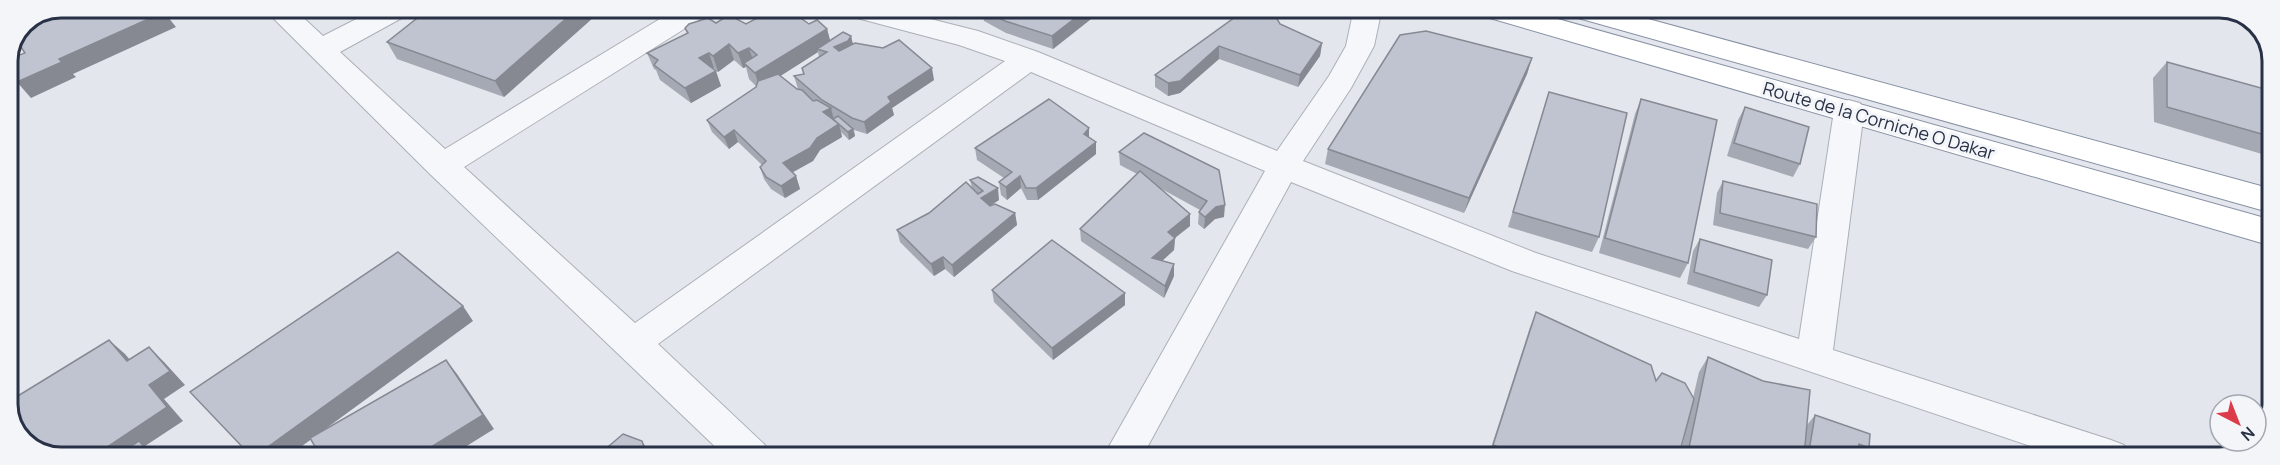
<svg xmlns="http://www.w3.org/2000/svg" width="2280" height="465" font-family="Manrope,sans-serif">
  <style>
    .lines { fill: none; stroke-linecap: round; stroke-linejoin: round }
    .minor-casing { stroke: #abb0ba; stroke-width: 2 }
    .highway-casing { stroke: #8892a5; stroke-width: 2 }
    .minor { fill: #f6f7fa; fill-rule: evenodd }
    .highway { fill: #fff; fill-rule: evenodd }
    .wall { fill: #a4a9b3; fill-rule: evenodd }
    .shaded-wall { fill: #868992 }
    .building { fill: #bfc4d0; stroke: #868992; stroke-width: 1.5 }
    .labels { text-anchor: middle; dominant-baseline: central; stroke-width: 6; stroke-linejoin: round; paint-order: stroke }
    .street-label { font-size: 18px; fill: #283146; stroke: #f3f5f9 }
    .rim { fill: none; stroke: #283146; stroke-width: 3 }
  </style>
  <rect width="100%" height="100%" fill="#e3e6ec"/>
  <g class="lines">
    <defs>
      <polygon id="minor" points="263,8 293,8 323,36 378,8 413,8 409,14 340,52 445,149 678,8 712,8 708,14 464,167 635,323 1005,61 959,45 842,14 838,8 887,8 978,31 1038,52 1277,151 1329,76 1346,46 1354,8 1382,8 1374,46 1351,88 1303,161 1536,253 1799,339 1834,111 1838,103 1849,100 1860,103 1864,111 1833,350 2111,440 2124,445 2130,457 2063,457 1512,271 1291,182 1142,457 1103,457 1265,171 1031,72 658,344 765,445 771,457 726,457 430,174"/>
      <g id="highway">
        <polygon points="1472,8 1519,8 2272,220 2272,246 1476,14"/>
        <polygon points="1560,8 1608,8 2272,189 2272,213 1564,14"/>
      </g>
    </defs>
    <use href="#minor" class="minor-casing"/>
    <use href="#highway" class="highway-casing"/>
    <use href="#minor" class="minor"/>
    <use href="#highway" class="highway"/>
  </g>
  <g class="wall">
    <polygon points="430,8 604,8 504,97 397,59 387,42"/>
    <path d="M756,8H784L809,24L827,29L830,40L851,36L853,45L934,80L892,108L894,115L867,134L854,130L855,136L849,140L841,132L842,137L820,150L813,161L792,173L796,176L800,189L785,198L771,189L764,179L760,167L762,165L738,142L729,149L712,132L707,120L756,87V86L749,79L746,67L743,68L734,60L718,72L714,68L713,69L721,86L691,103L660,80L656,70L654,69L647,53L687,33L685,28L716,23L746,24L759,17ZM818,52L819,57L804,74L794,76L798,89L799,90L797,89L780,76Z"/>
    <polygon points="986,8 1105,8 1053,49 1006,33 984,21 982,9"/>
    <polygon points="1245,10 1280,24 1322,43 1320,56 1298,87 1219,59 1180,93 1168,96 1155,87 1155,75"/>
    <polygon points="1532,58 1527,74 1464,213 1325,164 1328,149"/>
    <polygon points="2167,62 2272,91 2272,157 2154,122 2153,78"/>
    <polygon points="1549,92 1599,237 1592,252 1508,227"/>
    <polygon points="1641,99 1688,263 1680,278 1599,253 1635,114"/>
    <polygon points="1745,107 1800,164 1793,177 1727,156 1738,120"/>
    <polygon points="1144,133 1224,217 1215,219 1204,229 1198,224 1199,212 1200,210 1158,187 1190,226 1175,238 1174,250 1162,261 1174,264 1174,276 1164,298 1081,241 1080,229 1137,174 1120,165 1119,152"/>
    <polygon points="1089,138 1096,154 1038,200 1027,200 1021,188 1007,200 1001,195 999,182 1004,178 977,160 975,148"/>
    <polygon points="970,180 999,200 990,206 1015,213 1017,225 954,277 945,269 934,276 900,242 897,230 929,213 972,188"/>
    <polygon points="1723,181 1816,237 1808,249 1713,225 1717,193"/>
    <polygon points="1700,239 1767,295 1759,307 1687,284 1693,251"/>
    <polygon points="992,290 1125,305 1053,360 994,302"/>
    <polygon points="1536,312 1656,381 1693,398 1699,372 1708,357 1807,425 1815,415 1869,448 1860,457 1680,457 1687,425 1678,457 1488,457 1530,327"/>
  </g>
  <g class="shaded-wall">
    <polygon points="578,8 604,8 504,97 495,81"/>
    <polygon points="1088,8 1105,8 1053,49 1052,36"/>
    <polygon points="164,12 176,27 73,74 76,77 31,98 17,82 59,59"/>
    <polygon points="827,29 831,44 817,49 818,52 760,89 755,73"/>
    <polygon points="851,36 854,49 837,60 834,47"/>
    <polygon points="1322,43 1320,56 1298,87 1300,75"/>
    <polygon points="729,44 734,60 718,72 713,56"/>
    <polygon points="14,45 27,69 25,75 8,82 8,72"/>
    <polygon points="1219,46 1219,59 1180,93 1168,96 1168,83"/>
    <polygon points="749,48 754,63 744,63 746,67 743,68 738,53"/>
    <polygon points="709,53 714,68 705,73 699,58"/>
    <polygon points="1532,58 1527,74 1464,213 1469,198"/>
    <polygon points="932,68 934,80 892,108 894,115 867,134 864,122 888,97"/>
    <polygon points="716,71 721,86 691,103 685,88"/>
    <polygon points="831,108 834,120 823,112"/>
    <polygon points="839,124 842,137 820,150 813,161 787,175 783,163 817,138"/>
    <polygon points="1089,128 1089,141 1084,134"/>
    <polygon points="853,129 855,136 849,140 848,132"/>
    <polygon points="734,130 738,142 729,149 724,137"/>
    <polygon points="1096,142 1096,154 1038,200 1036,188"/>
    <polygon points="796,176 800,189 785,198 781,186"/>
    <polygon points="1020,176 1021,188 1007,200 1006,187"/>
    <polygon points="998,188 999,200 983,210 981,198"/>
    <polygon points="1225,205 1224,217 1215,219 1204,229 1205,217 1216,207"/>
    <polygon points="1015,213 1017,225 954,277 952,265"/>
    <polygon points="1190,214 1190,226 1167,244 1168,232"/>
    <polygon points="1175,238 1174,250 1151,271 1152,258"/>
    <polygon points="943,257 945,269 934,276 931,264"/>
    <polygon points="1174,264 1174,276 1164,298 1165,286"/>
    <polygon points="1125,293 1125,305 1053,360 1052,348"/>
    <polygon points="463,306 473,321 287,457 254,457"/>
    <polygon points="109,340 125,354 143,375 127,361"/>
    <polygon points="149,347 164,362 185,385 164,399 183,421 145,446 156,457 92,457 149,385"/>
    <polygon points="446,360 457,374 494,429 449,457 415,457"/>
    <polygon points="642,441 650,454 651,457 646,454"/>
  </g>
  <g class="building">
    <polygon points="61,8 161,8 164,12 59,59 62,62 17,82 8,69 8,65 17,61 14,57 25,53 16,40 23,23"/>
    <polygon points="430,8 578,8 495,81 387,42"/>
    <polygon points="759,8 784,8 788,9 809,24 817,20 827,29 755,73 744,63 757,55 749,48 738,53 729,44 713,56 709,53 699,58 716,71 685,88 654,65 658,60 647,53 688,33 685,28 689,24 708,18 716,23 729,15 746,24 765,14"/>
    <polygon points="986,8 1088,8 1052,36 1005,21 982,9"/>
    <polygon points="1254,8 1260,8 1274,14 1280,24 1322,43 1300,75 1219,46 1180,81 1168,83 1155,75 1245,10"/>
    <polygon points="1426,31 1532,58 1469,198 1328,149 1400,35"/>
    <polygon points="843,32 851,36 848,41 834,47 839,51 855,43 883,48 899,40 932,68 888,97 891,102 864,122 852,118 822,100 794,76 804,74 802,68 827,52 817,49"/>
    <polygon points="13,47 18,56 14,57 17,61 8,65 8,61"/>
    <polygon points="2167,62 2272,91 2272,137 2167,107"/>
    <polygon points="778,74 797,89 802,90 813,101 817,100 831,108 823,112 839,124 817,138 810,148 783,163 796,176 781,186 766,177 760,167 766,161 734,130 724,137 707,120 756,87 758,81"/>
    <polygon points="1549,92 1627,113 1599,237 1513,212"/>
    <polygon points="1049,99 1089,128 1084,134 1096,142 1036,188 1026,188 1020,176 1006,187 999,182 1012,172 975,148"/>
    <polygon points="1641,99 1717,120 1688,263 1605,238"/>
    <polygon points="1745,107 1809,127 1800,164 1734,143"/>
    <polygon points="838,116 853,129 848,132 833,119"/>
    <polygon points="1144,133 1219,170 1225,205 1216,207 1205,217 1199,212 1207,201 1119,152"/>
    <polygon points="1140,171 1190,214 1168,232 1175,238 1152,258 1174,264 1165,286 1080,229"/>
    <polygon points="978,177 998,188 981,198 990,206 995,204 1015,213 952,265 943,257 931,264 897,230 929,213 966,182 978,194 983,191 970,180"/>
    <polygon points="1723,181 1817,204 1816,237 1720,213"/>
    <polygon points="1700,239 1772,260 1767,295 1694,272"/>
    <polygon points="1052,240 1125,293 1052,348 992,290"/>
    <polygon points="398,252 463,306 254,457 252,457 190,392"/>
    <polygon points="1536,312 1651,365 1656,381 1662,373 1685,383 1694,399 1679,455 1666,455 1665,457 1525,457 1493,445"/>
    <polygon points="109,340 127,361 149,347 170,371 149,385 167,407 92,457 51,457 21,440 8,411 8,402"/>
    <polygon points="1708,357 1763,381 1810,390 1804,457 1687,457"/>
    <polygon points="446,360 483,415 415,457 321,457 310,438"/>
    <polygon points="1815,415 1870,434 1869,448 1859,444 1858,457 1808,457"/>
    <polygon points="623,434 642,441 646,454 651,457 596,457"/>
    <polygon points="139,441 153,457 116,457"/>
  </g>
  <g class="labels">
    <g class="street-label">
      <text transform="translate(1879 120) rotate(16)">Route de la Corniche O Dakar</text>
    </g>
  </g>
  <path d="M0 0H2280V465H0ZM61 18H2219A43 43 0 0 1 2262 61V404A43 43 0 0 1 2219 447H61A43 43 0 0 1 18 404V61A43 43 0 0 1 61 18Z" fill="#f3f5f9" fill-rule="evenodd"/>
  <path class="rim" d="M61 18H2219A43 43 0 0 1 2262 61V404A43 43 0 0 1 2219 447H61A43 43 0 0 1 18 404V61A43 43 0 0 1 61 18Z"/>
  <g transform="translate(2238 423) rotate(138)"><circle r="28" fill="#f3f5f9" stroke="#a2a7b1" stroke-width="1.5"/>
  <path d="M0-4.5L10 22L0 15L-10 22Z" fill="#dc3c4a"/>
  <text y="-9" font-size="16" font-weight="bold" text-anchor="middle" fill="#283146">N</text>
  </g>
</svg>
